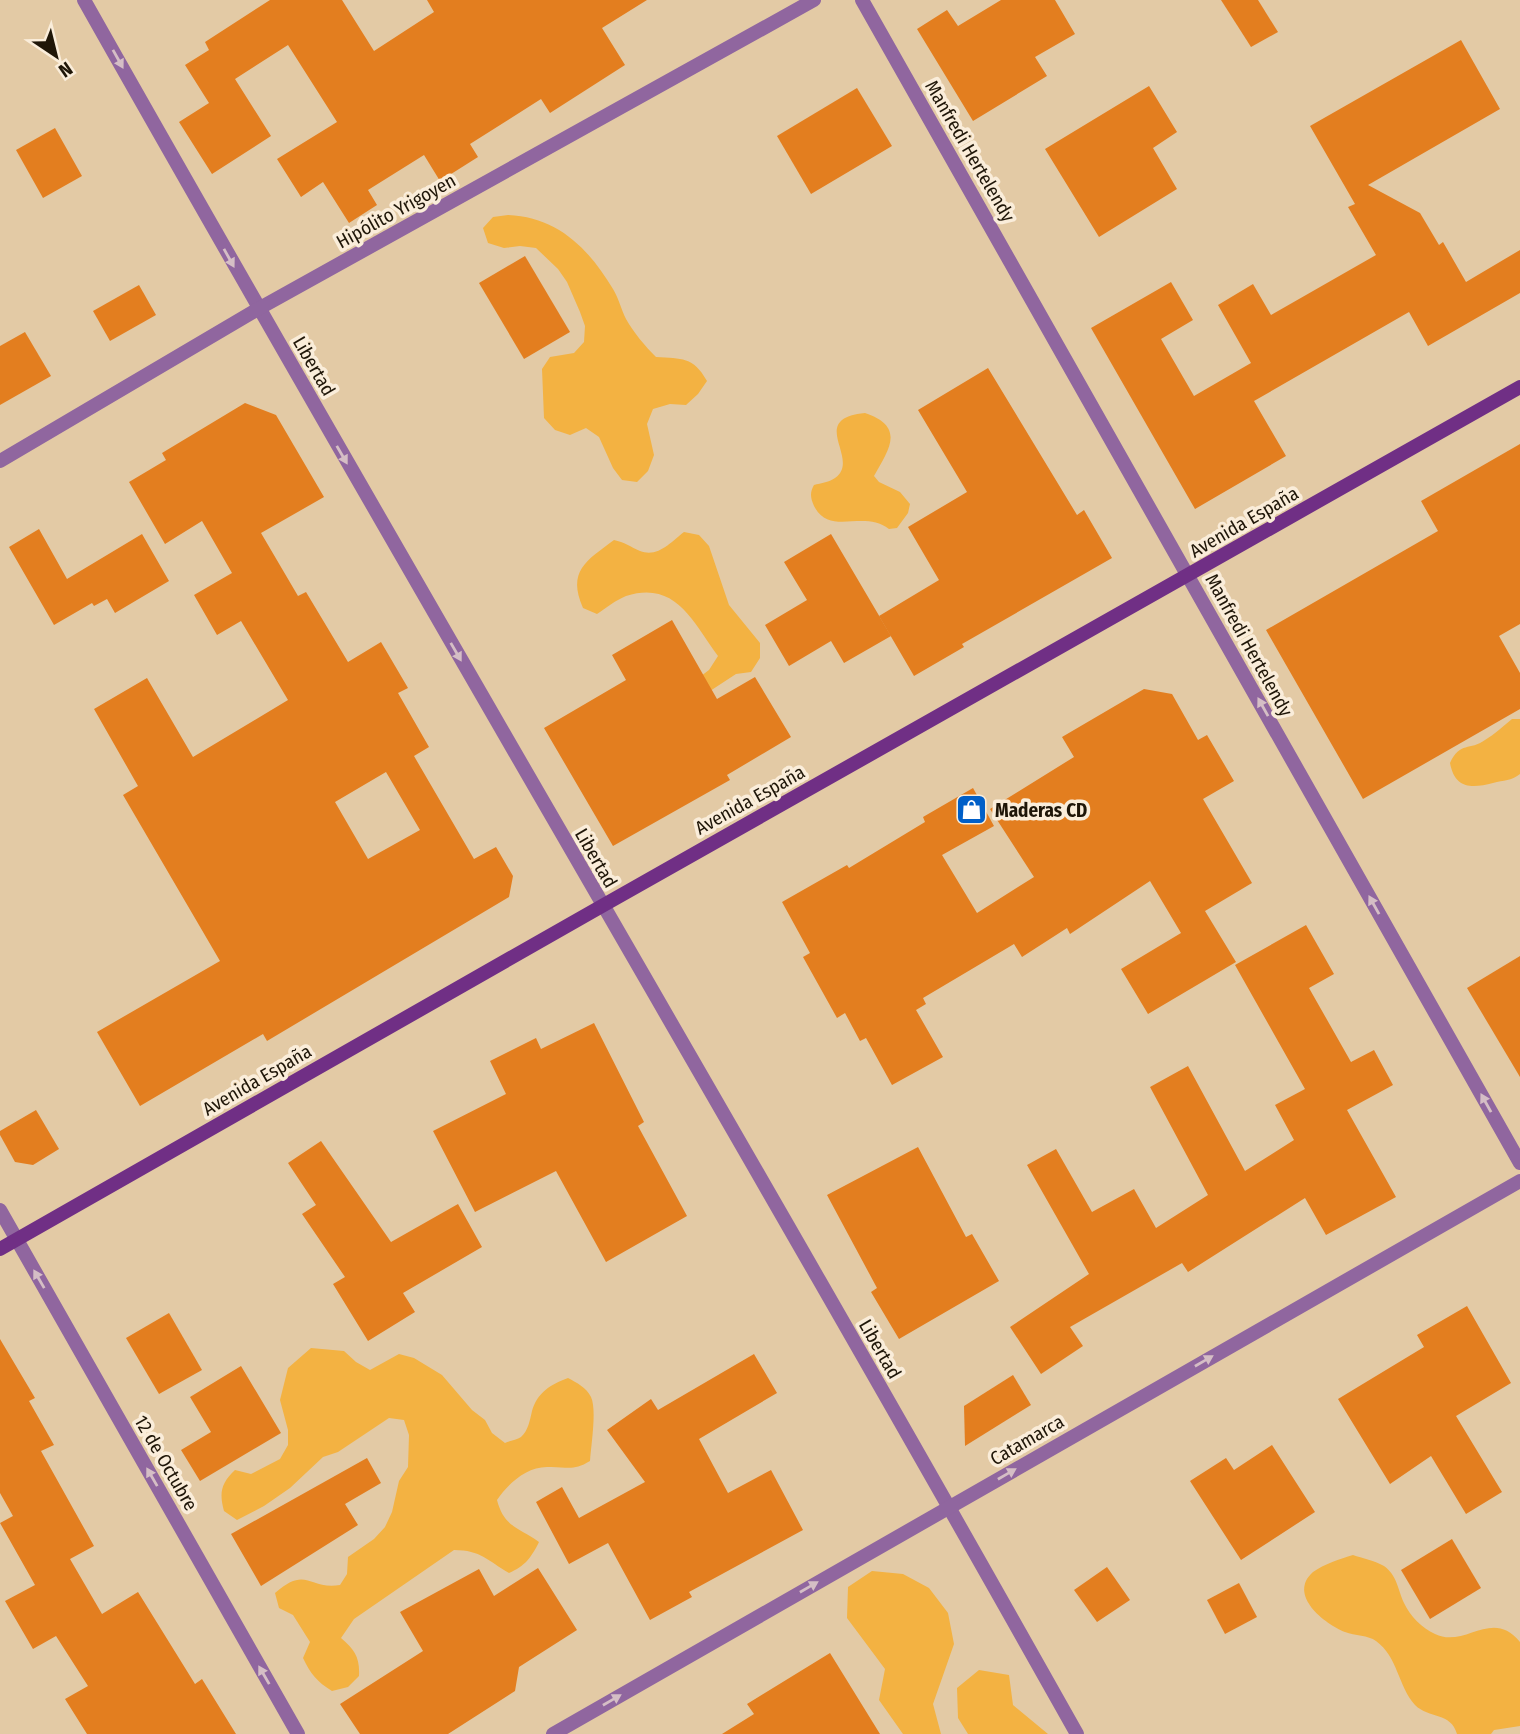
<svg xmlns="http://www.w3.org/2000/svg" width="1520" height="1734" font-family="'Fira Sans Condensed',sans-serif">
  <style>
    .green { fill: #f3b242 }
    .building { fill: #e37e1f; fill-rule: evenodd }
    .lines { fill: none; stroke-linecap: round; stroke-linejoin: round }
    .minor { stroke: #90669f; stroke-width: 14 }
    .secondary { stroke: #702f85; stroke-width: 14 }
    .oneway { fill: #d5bec5 }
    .labels { text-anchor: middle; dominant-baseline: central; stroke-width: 7; stroke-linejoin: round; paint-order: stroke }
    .street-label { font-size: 19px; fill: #1f1608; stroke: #faedda }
    .poi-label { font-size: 19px; font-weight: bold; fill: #1f1608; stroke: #faedda; text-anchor: start }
  </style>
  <rect width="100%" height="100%" fill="#e3caa5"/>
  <g class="green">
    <path d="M508,215C558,217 589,249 613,289C619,299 621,309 626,319C634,333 645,346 656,357C682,359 693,356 707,381L698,394L686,405L670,404L653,409L647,424L654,455L648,471L637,482L622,480L613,468L599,437L586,428L570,435L555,430L544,418L542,369L550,357L574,353L584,342L585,326L580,312L567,282L558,269L536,248L520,246L504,248L488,243L483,228L493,217Z"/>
    <path d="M865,413C906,427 889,449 874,476L879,482L900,492L910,504L908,513L897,528L889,529C863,509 830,537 814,506C810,497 810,492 814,485C821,483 830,482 835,478C862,459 806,419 865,413Z"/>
    <path d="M684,532L699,535L709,546L729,605L760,643V658L751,672L736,674L710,691L697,679L709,670L718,656C693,622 676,580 626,596C616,600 606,608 597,614L583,608C567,571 586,561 614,540C624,542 631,547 640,551C658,558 671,542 684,532Z"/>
    <path d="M1512,719H1520V774C1511,781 1504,780 1493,783C1473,788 1455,790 1450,763C1460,741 1470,751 1485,740C1495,734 1503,726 1512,719Z"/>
    <path d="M311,1348L344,1351L356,1362L370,1370L399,1354L414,1358L442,1375L472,1410L485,1420L492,1433L505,1443C509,1441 517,1440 521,1437C528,1431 530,1420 532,1411C537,1393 551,1384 568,1378C577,1383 586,1387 591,1397C597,1410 591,1445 590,1461C572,1472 566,1466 547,1467C526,1467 508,1484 497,1500C504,1527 518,1527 539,1542C531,1558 525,1566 509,1573C488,1561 481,1550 454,1550L354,1619L341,1638C355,1650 360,1658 359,1676L348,1687L332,1691C317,1682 310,1673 303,1658L310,1642L293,1615L279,1608L275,1593C307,1565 308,1590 340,1585L347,1574L348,1557L374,1539L385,1527L392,1512L399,1481L408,1467L409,1435L404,1420L389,1418L338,1452L323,1457L290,1488L264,1506L237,1520L224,1511C219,1493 221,1483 235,1470L251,1474L280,1459L288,1445V1430L280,1400L288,1368Z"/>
    <path d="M1353,1555C1362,1558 1375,1561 1384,1566C1397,1575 1398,1590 1404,1603C1410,1616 1422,1628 1435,1634C1465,1649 1492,1607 1520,1642V1726L1494,1730L1491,1734H1457C1451,1712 1429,1719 1415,1705C1398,1686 1398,1657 1376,1641C1368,1635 1355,1636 1345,1632C1325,1624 1287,1595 1313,1572C1324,1564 1340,1559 1353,1555Z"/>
    <polygon points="872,1571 903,1574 929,1588 948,1613 954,1644 933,1704 941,1734 903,1734 879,1700 885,1669 847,1618 848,1587"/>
    <polygon points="979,1670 1009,1675 1013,1705 1048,1734 968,1734 958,1718 957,1688"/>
  </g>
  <g class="building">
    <polygon points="270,0 342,0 374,51 434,12 427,0 647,0 602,28 625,65 550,113 541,99 470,144 478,157 440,181 424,155 368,190 377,205 349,223 323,182 301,197 277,159 337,122 288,45 235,79 271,136 212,174 179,122 209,103 185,65 209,50 205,42"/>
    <polygon points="1001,0 1055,0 1075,34 1035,57 1047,76 973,121 917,29 947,10 958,26"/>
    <polygon points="1221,0 1258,0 1278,32 1251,47"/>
    <polygon points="1461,40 1500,109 1368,185 1420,213 1439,245 1443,242 1466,282 1520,250 1520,293 1428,346 1409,312 1254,401 1286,456 1195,509 1091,328 1171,282 1193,320 1161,339 1194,396 1251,363 1218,305 1253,284 1271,315 1376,255 1348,207 1355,204 1310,126"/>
    <polygon points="1149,86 1177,132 1153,148 1177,189 1099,237 1045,149"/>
    <polygon points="857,88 892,146 811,194 777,136"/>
    <polygon points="55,128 82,176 43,198 16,150"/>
    <polygon points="525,256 570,332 524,359 479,283"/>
    <polygon points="139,285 156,315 110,341 93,311"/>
    <polygon points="25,332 51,376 0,405 0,346"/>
    <polygon points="988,368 1077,515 1084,510 1112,558 962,644 964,647 914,676 879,616 939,580 908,527 967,492 918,410"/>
    <path d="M245,403L276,415L324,497L261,533L298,596L306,592L348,662L381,642L408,688L398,693L429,747L414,756L474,859L496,847L513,876L509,897L267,1041L263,1034L140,1106L97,1032L220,961L123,795L138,786L94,709L147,678L193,757L288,700L241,621L217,635L194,595L232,573L202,521L165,544L129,482L166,460L162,453ZM386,772L420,830L368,859L335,802Z"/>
    <polygon points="1520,444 1520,624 1499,636 1520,673 1520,709 1363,799 1266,630 1438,531 1421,501"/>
    <polygon points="39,529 67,579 142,534 169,581 115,613 107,599 94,606 92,603 54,625 9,547"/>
    <polygon points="831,534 891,636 844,663 831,641 789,666 765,625 807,600 784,562"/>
    <polygon points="672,620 717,699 755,677 791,737 727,775 730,780 613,846 544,728 626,680 612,655"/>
    <polygon points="1144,689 1172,694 1198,740 1207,735 1234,781 1203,799 1252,883 1205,911 1236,962 1148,1014 1121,969 1181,933 1150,881 1070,934 1067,928 1022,957 1014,944 923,998 926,1004 916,1010 943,1057 892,1085 866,1038 860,1041 845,1013 837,1018 803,957 810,953 782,902 847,865 849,868 925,822 923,817 973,788 994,826 942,855 977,913 1034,877 990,809 1074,757 1062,737"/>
    <polygon points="1306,925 1334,974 1309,988 1351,1062 1374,1050 1393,1085 1347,1110 1396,1197 1326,1235 1305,1198 1188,1272 1182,1263 1070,1327 1083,1346 1041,1374 1010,1327 1089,1274 1027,1165 1056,1149 1092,1212 1134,1189 1156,1228 1208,1195 1150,1087 1188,1066 1245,1171 1294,1140 1275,1105 1305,1089 1235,965"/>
    <polygon points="1520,956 1520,1077 1467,988"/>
    <polygon points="594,1023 644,1122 638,1126 687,1216 606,1262 556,1171 475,1212 433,1131 506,1094 490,1061 536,1038 541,1049"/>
    <polygon points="36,1110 59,1149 33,1165 15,1162 0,1135 0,1131"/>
    <polygon points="321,1141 391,1242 458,1204 482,1247 403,1293 415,1312 368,1341 333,1284 345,1277 302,1214 316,1205 288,1163"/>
    <polygon points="918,1147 966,1237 972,1234 999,1281 899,1339 871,1292 877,1288 827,1195"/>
    <polygon points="1467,1306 1511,1383 1456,1416 1502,1492 1466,1514 1431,1456 1390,1484 1338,1399 1424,1347 1417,1335"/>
    <polygon points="169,1313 202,1370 159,1394 126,1338"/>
    <polygon points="0,1339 35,1398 29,1401 54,1445 41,1451 94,1546 70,1559 102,1614 138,1592 195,1684 202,1679 236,1734 87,1734 65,1699 88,1686 56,1636 33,1649 5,1601 35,1585 0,1523 13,1516 0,1493"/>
    <polygon points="754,1354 777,1393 699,1439 728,1493 771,1470 803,1530 689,1592 692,1597 650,1620 608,1543 569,1564 536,1502 562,1487 579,1518 645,1482 607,1430 651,1399 658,1410"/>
    <polygon points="241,1366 281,1433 200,1481 181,1450 211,1432 190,1397"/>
    <polygon points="1013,1375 1031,1405 965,1446 964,1406"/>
    <polygon points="1272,1445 1315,1512 1241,1560 1190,1481 1226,1458 1234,1470"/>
    <polygon points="367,1458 381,1483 345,1504 358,1525 261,1586 231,1534"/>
    <polygon points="1452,1539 1481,1588 1430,1619 1401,1570"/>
    <polygon points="1107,1567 1130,1600 1097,1622 1074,1590"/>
    <polygon points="538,1568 577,1630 519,1667 515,1691 448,1734 360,1734 340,1704 423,1651 400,1612 479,1569 494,1596"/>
    <polygon points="1239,1583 1257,1617 1225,1634 1207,1600"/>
    <polygon points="830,1653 880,1734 722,1734 754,1714 747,1704"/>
  </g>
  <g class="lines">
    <g class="minor">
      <path d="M84,0C411,580 751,1153 1077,1734"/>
      <polyline points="862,0 1520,1163"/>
      <polyline points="0,461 258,309 814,0"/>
      <polyline points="0,1210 298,1734"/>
      <polyline points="553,1734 1520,1181"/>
    </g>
    <polyline class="secondary" points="0,1249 602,906 1520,387"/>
  </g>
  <defs><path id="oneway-solid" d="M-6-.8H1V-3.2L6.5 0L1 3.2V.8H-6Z" transform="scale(1.75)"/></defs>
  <g class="oneway">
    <use href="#oneway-solid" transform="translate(118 59) rotate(61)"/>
    <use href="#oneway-solid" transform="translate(229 258) rotate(61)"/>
    <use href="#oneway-solid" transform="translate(342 455) rotate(60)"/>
    <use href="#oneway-solid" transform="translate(456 652) rotate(60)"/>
    <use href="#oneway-solid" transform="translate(1263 707) rotate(-119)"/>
    <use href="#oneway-solid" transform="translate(1374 905) rotate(-119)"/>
    <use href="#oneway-solid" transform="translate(1486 1103) rotate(-119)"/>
    <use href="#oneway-solid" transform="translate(39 1279) rotate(-120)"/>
    <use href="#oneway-solid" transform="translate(1204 1361) rotate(-30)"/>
    <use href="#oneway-solid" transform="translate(1007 1474) rotate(-30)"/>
    <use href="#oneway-solid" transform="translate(152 1477) rotate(-120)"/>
    <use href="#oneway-solid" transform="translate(809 1587) rotate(-30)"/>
    <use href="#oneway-solid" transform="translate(264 1675) rotate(-120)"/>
    <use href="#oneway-solid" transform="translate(612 1700) rotate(-30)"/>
  </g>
  <defs>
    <symbol id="shop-square" viewBox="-11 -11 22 22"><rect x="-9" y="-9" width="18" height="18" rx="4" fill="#005fc8" stroke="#faedda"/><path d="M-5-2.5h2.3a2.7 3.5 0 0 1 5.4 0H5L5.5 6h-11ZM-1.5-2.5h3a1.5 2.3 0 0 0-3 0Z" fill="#fff"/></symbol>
  </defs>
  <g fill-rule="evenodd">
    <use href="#shop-square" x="954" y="792" width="35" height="35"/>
  </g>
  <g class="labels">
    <g class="street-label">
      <text transform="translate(970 151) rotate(60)">Manfredi Hertelendy</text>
      <text transform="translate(396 211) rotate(-29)">Hipólito Yrigoyen</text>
      <text transform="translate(314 366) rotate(60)">Libertad</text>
      <text transform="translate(1244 522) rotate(-30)">Avenida España</text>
      <text transform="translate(1249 645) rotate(61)">Manfredi Hertelendy</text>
      <text transform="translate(750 800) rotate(-29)">Avenida España</text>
      <text transform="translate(596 858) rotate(60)">Libertad</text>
      <text transform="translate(257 1080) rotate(-30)">Avenida España</text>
      <text transform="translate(880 1349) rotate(60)">Libertad</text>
      <text transform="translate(1027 1440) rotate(-30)">Catamarca</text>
      <text transform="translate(166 1463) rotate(60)">12 de Octubre</text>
    </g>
    <g class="poi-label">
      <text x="995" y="810">Maderas CD</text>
    </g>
  </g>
  <g transform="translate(56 56) rotate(145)" stroke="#faedda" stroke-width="5" paint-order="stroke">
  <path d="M0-5L12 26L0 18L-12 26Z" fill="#1f1608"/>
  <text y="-10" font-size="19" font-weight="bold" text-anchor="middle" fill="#1f1608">N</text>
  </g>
</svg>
